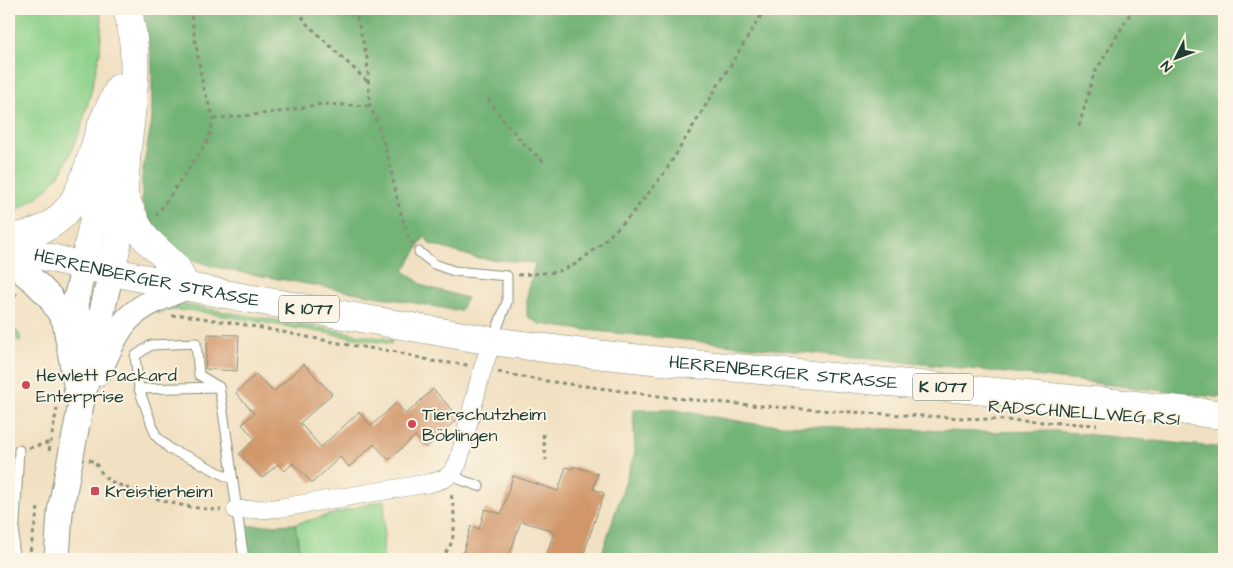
<svg xmlns="http://www.w3.org/2000/svg" width="1233" height="568" font-family="'Architects Daughter',sans-serif">
  <style>
    .green { fill: #8dd18a; stroke: #56875f }
    .forest { fill: #72b376; stroke: #487855 }
    .building { fill: #d1976a }
    .lines { fill: none; stroke-linecap: round; stroke-linejoin: round }
    .lane-casing { stroke: #888e7a; stroke-width: 11 }
    .street-casing { stroke: #888e7a; stroke-width: 19 }
    .secondary-casing { stroke: #888e7a; stroke-width: 27 }
    .primary-casing { stroke: #888e7a; stroke-width: 29 }
    .highway-casing { stroke: #888e7a; stroke-width: 29 }
    .path { stroke: #888e7a; stroke-width: 3; stroke-dasharray: 4 4; stroke-linecap: butt }
    .lane { stroke: #fff; stroke-width: 9 }
    .street { stroke: #fff; stroke-width: 18 }
    .secondary { stroke: #fff; stroke-width: 25 }
    .primary { stroke: #fff; stroke-width: 28 }
    .highway { stroke: #fff; stroke-width: 28 }
    .poi-dot { fill: #d1495b; stroke: #fcf5e5; stroke-width: 2 }
    .labels { text-anchor: middle; dominant-baseline: central; stroke-width: 4; stroke-linejoin: round; paint-order: stroke }
    .shield { fill: #fcf5e5; stroke: #617469; stroke-width: 1 }
    .shield-label { font-size: 16px; font-weight: bold; fill: #1f3d34 }
    .street-label { font-size: 18px; fill: #1f3d34; stroke: #fcf5e5 }
    .poi-label { font-size: 18px; fill: #1f3d34; stroke: #fcf5e5; text-anchor: start }
  </style>
  <rect width="100%" height="100%" fill="#fcf5e5"/>
  <filter id="ink" filterUnits="userSpaceOnUse"><feTurbulence type="fractalNoise" baseFrequency=".02" numOctaves="2"/><feDisplacementMap in="SourceGraphic" scale="10" xChannelSelector="R" yChannelSelector="G"/><feConvolveMatrix kernelMatrix="1 2 1 2 8 2 1 2 1" color-interpolation-filters="sRGB"/></filter>
  <filter id="wash" filterUnits="userSpaceOnUse"><feTurbulence type="fractalNoise" baseFrequency=".0096" numOctaves="4" result="noise"/><feDisplacementMap in="SourceGraphic" scale="20" xChannelSelector="R" yChannelSelector="G"/><feGaussianBlur stdDeviation="1.12" result="paint"/><feColorMatrix in="noise" values="0 0 0 0 0 0 0 0 0 0 0 0 0 0 0 0 0 1.4 0 .05"/><feComposite in="paint" operator="in"/></filter>
  <g filter="url(#wash)">
    <rect width="100%" height="100%" fill="#f1e0c1"/>
    <g class="green">
      <polygon points="9,9 96,9 102,19 100,52 90,96 80,131 63,170 45,191 12,214 9,214"/>
      <polygon points="177,305 190,306 392,340 391,344 189,310 165,311 157,314 155,309 165,306"/>
      <path d="M9,327C17,330 21,333 20,342L14,336L9,340Z"/>
      <polygon points="385,500 383,559 301,559 295,524"/>
    </g>
    <g class="forest">
      <polygon points="143,9 1224,9 1224,398 990,371 576,329 539,324 527,316 527,296 535,263 476,258 430,244 425,236 404,271 424,286 467,298 460,311 228,270 208,265 191,259 174,248 160,235 149,219 142,204 142,175 152,120 152,62"/>
      <polygon points="633,410 675,410 755,424 977,432 1055,431 1224,448 1224,559 600,559 635,452"/>
      <polygon points="295,524 301,559 246,559 241,526"/>
    </g>
    <g id="blocks">
      <g class="building">
        <polygon points="208,334 239,335 237,371 205,369"/>
        <polygon points="304,364 332,394 300,423 321,447 359,412 371,426 396,403 406,414 433,389 459,417 426,448 415,436 389,460 374,444 349,467 340,457 312,483 293,463 285,471 278,464 262,478 239,454 255,439 242,424 254,413 236,393 256,374 273,392"/>
        <polygon points="574,466 598,474 593,489 604,493 582,559 545,559 554,532 549,531 550,530 521,521 508,559 461,559 471,526 479,529 485,509 501,514 513,476 558,491 566,467 573,469"/>
      </g>
    </g>
  </g>
  <g filter="url(#ink)">
    <use href="#blocks" fill-opacity="0" stroke="#888e7a" stroke-width="1"/>
    <g class="lines">
      <defs>
        <g id="lane">
          <polyline points="419,252 434,264 454,271 507,276 507,302 493,339"/>
          <polyline points="139,389 219,387"/>
          <polyline points="452,474 464,481 479,486"/>
          <path d="M233,480L191,458L171,450L156,436L139,389L135,356L151,345L196,343L199,375L219,387C229,444 235,502 244,559"/>
          <polyline points="13,559 19,450"/>
        </g>
        <path id="street" d="M236,510L266,509L279,508L430,483C446,479 449,478 458,463L481,374L492,341"/>
        <g id="secondary">
          <polyline points="9,261 34,281 50,297 65,321 78,397"/>
          <polyline points="78,339 76,299 84,266"/>
          <path d="M98,373C107,355 116,329 131,316C147,302 167,295 186,287"/>
          <polyline points="57,559 60,512 80,409 111,272"/>
        </g>
        <g id="primary">
          <path id="s1" d="M9,248L84,266L142,278L246,298L492,341L576,352L662,361L1126,404L1224,415"/>
        </g>
        <g id="highway">
          <polyline points="124,197 137,225 146,239 176,267 186,287"/>
          <path d="M9,237C16,236 24,236 32,233C80,219 86,171 100,130C105,115 113,102 119,88"/>
          <polyline points="84,266 114,124"/>
          <path d="M111,272C115,253 120,234 122,215C124,193 125,172 127,150C132,103 141,54 127,9"/>
        </g>
      </defs>
      <use href="#lane" class="lane-casing"/>
      <use href="#street" class="street-casing"/>
      <use href="#secondary" class="secondary-casing"/>
      <use href="#primary" class="primary-casing"/>
      <use href="#highway" class="highway-casing"/>
      <g class="path">
        <polyline points="298,9 306,23 368,82"/>
        <polyline points="355,9 367,58 370,106 378,125 389,160 397,199 405,227 410,240 413,244"/>
        <polyline points="488,99 504,121 524,144 544,162"/>
        <polyline points="214,119 279,112 321,104 370,106"/>
        <polyline points="1079,126 1094,74 1133,9"/>
        <polyline points="156,216 207,142 214,119 203,87 190,9"/>
        <polyline points="518,275 557,272 576,264 599,246 630,216 665,172 765,9"/>
        <polyline points="9,290 17,295"/>
        <polyline points="172,316 183,315 246,325 349,345 397,352 432,361 468,365"/>
        <path d="M498,372C529,379 560,383 592,387C623,391 654,396 685,399C822,413 960,417 1097,425"/>
        <polyline points="543,434 546,460"/>
        <polyline points="29,448 51,442"/>
        <polyline points="49,451 58,403"/>
        <path d="M89,460L95,462C98,467 101,473 106,478C112,483 120,485 127,488C156,500 189,509 221,510"/>
        <polyline points="30,559 30,552 38,508"/>
        <path d="M440,559C443,555 448,551 450,546C457,529 454,510 451,493"/>
      </g>
      <use href="#lane" class="lane"/>
      <use href="#street" class="street"/>
      <use href="#secondary" class="secondary"/>
      <use href="#primary" class="primary"/>
      <use href="#highway" class="highway"/>
    </g>
  </g>
  <g class="poi-dot">
    <circle cx="26" cy="385" r="5"/>
    <circle cx="412" cy="424" r="5"/>
    <rect x="90" y="486" width="10" height="10" rx="2.5"/>
  </g>
  <g class="labels">
    <g class="shield">
      <rect x="279" y="295.5" width="60" height="27" rx="4"/>
      <rect x="913" y="373.5" width="60" height="27" rx="4"/>
    </g>
    <g class="shield-label">
      <text x="309" y="309">K 1077</text>
      <text x="943" y="387">K 1077</text>
    </g>
    <g class="street-label">
      <text stroke="none"><textPath href="#s1" startOffset="141">HERRENBERGER STRASSE</textPath></text>
      <text stroke="none"><textPath href="#s1" startOffset="785">HERRENBERGER STRASSE</textPath></text>
      <text transform="translate(1084 413) rotate(4)">RADSCHNELLWEG RS1</text>
    </g>
    <g class="poi-label">
      <text x="36" y="375">Hewlett Packard<tspan x="36" dy="21">Enterprise</tspan></text>
      <text x="422" y="414">Tierschutzheim<tspan x="422" dy="21">Böblingen</tspan></text>
      <text x="105" y="491">Kreistierheim</text>
    </g>
  </g>
  <rect width="1233" height="568" fill="none" stroke="#fcf5e5" stroke-width="30"/>
  <g transform="translate(1176 58) rotate(228)" stroke="#fcf5e5" stroke-width="4" paint-order="stroke">
  <path d="M0-4L9 19L0 12L-9 19Z" fill="#1f3d34"/>
  <text y="-8" font-size="14" font-weight="bold" text-anchor="middle" fill="#1f3d34">N</text>
  </g>
</svg>
